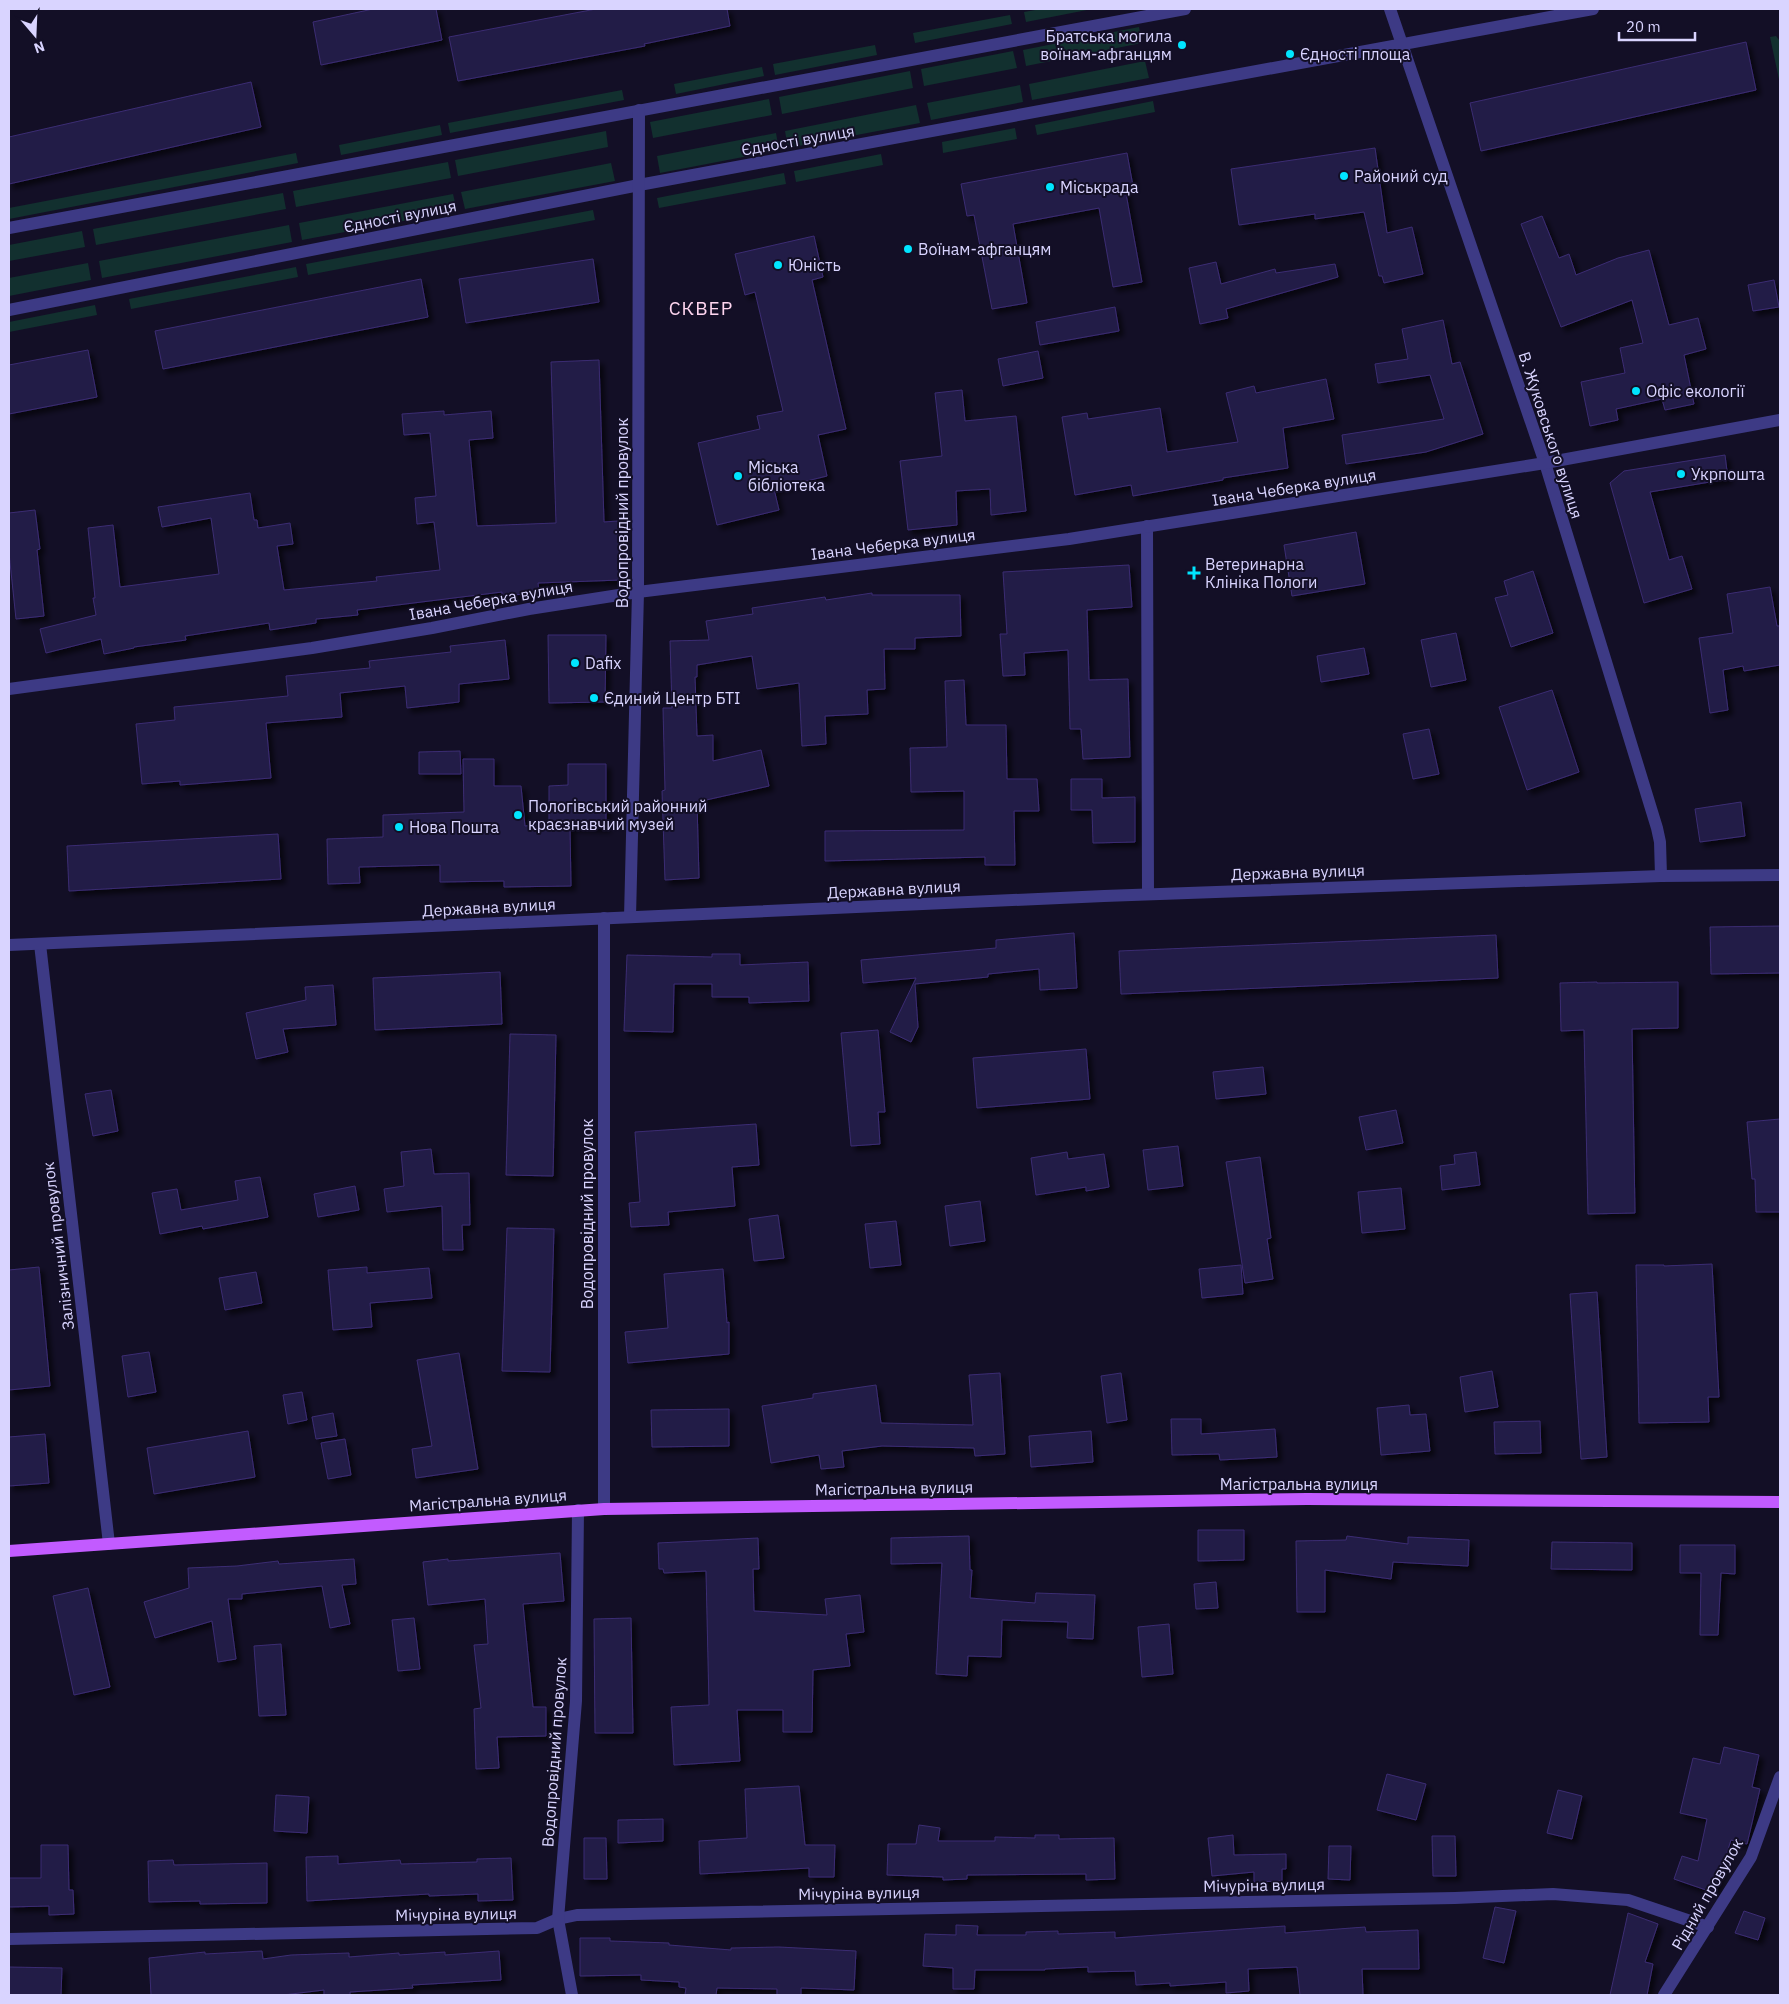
<svg xmlns="http://www.w3.org/2000/svg" width="1789" height="2004" font-family="'IBM Plex Sans',sans-serif">
  <style>
    .green { fill: #12302f }
    .building { fill: #241b47; stroke: #3b2d73; filter: url(#shadow) }
    .lines { fill: none; stroke-linecap: round; stroke-linejoin: round }
    .minor { stroke: #3d3a85; stroke-width: 12 }
    .major { stroke: #c25bff; stroke-width: 12 }
    .poi-dot { fill: #00e5ff; stroke: #130f26; stroke-width: 2 }
    .labels { text-anchor: middle; dominant-baseline: central; stroke-width: 4; stroke-linejoin: round; paint-order: stroke }
    .poi-label { font-size: 16px; fill: #d9d4ff; stroke: #130f26; text-anchor: start }
    .street-label { font-size: 16px; fill: #d9d4ff; stroke: #130f26 }
    .quarter-label { font-size: 19px; letter-spacing: 1px; fill: #ffd6f0; stroke: #130f26 }
  </style>
  <defs>
    <filter id="shadow"><feDropShadow dx="4.5" dy="4.5" stdDeviation="2.5" flood-color="#0009"/></filter>
  </defs>
  <rect width="100%" height="100%" fill="#130f26"/>
  <g class="green">
    <polygon points="1041,9 1092,9 1026,22 1024,12"/>
    <polygon points="1010,15 1012,24 915,43 913,33"/>
    <polygon points="1139,27 1142,43 1026,66 1023,50"/>
    <polygon points="1776,36 1780,41 1780,84 1770,37"/>
    <polygon points="875,45 877,55 775,75 773,64"/>
    <polygon points="1013,51 1017,68 924,86 921,69"/>
    <polygon points="1145,61 1149,78 1032,100 1029,84"/>
    <polygon points="762,67 764,76 676,94 674,84"/>
    <polygon points="910,71 913,88 782,114 779,97"/>
    <polygon points="1020,85 1023,102 931,120 927,103"/>
    <polygon points="622,90 624,100 450,133 448,123"/>
    <polygon points="769,99 772,115 653,138 650,122"/>
    <polygon points="1153,101 1155,112 1037,135 1035,125"/>
    <polygon points="916,105 920,123 788,148 785,131"/>
    <polygon points="440,125 442,135 341,155 339,145"/>
    <polygon points="1015,128 1017,139 943,153 942,142"/>
    <polygon points="606,131 608,147 458,176 455,160"/>
    <polygon points="776,133 779,150 660,173 657,156"/>
    <polygon points="296,153 298,163 9,219 9,208"/>
    <polygon points="881,154 883,165 796,182 794,171"/>
    <polygon points="448,162 451,178 296,207 293,191"/>
    <polygon points="611,163 615,181 465,209 461,192"/>
    <polygon points="784,173 786,184 659,208 657,198"/>
    <polygon points="283,193 286,209 96,245 93,229"/>
    <polygon points="453,194 457,211 302,240 299,223"/>
    <polygon points="593,210 595,220 308,275 306,264"/>
    <polygon points="289,225 292,242 102,278 99,261"/>
    <polygon points="82,231 85,247 9,261 9,245"/>
    <polygon points="88,263 91,280 9,296 9,278"/>
    <polygon points="296,267 298,277 131,309 129,299"/>
    <polygon points="95,305 97,315 9,332 9,322"/>
  </g>
  <g class="building">
    <polygon points="373,9 436,9 442,40 321,65 313,22"/>
    <polygon points="596,9 727,9 730,26 644,44 645,46 458,81 449,37"/>
    <polygon points="1746,42 1756,90 1481,151 1470,103"/>
    <polygon points="251,82 261,127 9,184 9,137"/>
    <polygon points="1375,148 1387,233 1412,227 1423,274 1384,283 1382,276 1379,276 1364,212 1315,219 1315,214 1239,225 1231,169"/>
    <polygon points="1127,153 1133,186 1125,188 1142,282 1113,287 1099,208 1013,224 1027,303 992,309 974,215 967,216 961,184"/>
    <polygon points="1542,216 1559,258 1569,254 1576,275 1618,258 1649,250 1669,325 1698,318 1706,349 1684,355 1694,404 1665,410 1662,399 1616,409 1618,420 1590,426 1581,382 1625,373 1620,348 1643,343 1632,300 1561,327 1521,224"/>
    <polygon points="814,236 823,277 812,280 846,429 818,435 827,476 774,489 779,510 717,525 698,443 760,429 757,416 783,411 755,292 745,295 735,254"/>
    <polygon points="593,259 599,302 466,323 459,279"/>
    <polygon points="1216,262 1221,284 1275,269 1276,273 1335,264 1338,277 1226,309 1228,318 1200,324 1189,268"/>
    <polygon points="421,279 428,317 163,369 155,331"/>
    <polygon points="1774,280 1779,307 1753,311 1748,285"/>
    <polygon points="1115,307 1119,331 1040,345 1036,322"/>
    <polygon points="1443,320 1452,364 1460,362 1483,434 1426,452 1346,464 1342,435 1444,419 1430,375 1378,383 1375,364 1408,359 1402,329"/>
    <polygon points="88,350 97,397 9,414 9,365"/>
    <polygon points="1038,351 1043,378 1003,386 998,359"/>
    <polygon points="599,360 604,522 618,521 621,580 538,583 539,594 502,595 502,592 357,610 358,615 316,619 316,623 270,630 269,623 185,636 186,640 134,647 134,648 104,654 101,639 46,653 40,629 96,615 93,598 95,598 88,528 113,525 120,587 219,574 211,518 162,527 158,507 250,493 254,520 257,520 258,528 290,523 293,544 277,546 284,590 377,581 376,577 440,570 434,522 417,524 415,498 436,496 430,433 404,435 402,414 444,411 444,415 491,411 493,438 469,440 477,526 556,523 551,362"/>
    <polygon points="1326,379 1334,419 1283,428 1288,468 1223,478 1223,480 1133,496 1131,485 1075,495 1062,417 1087,413 1088,419 1160,408 1167,452 1238,442 1226,393 1254,386 1256,393"/>
    <polygon points="962,390 965,421 1016,416 1026,511 991,515 990,489 956,491 957,525 908,530 900,461 942,456 935,393"/>
    <polygon points="1725,455 1728,479 1650,492 1669,560 1682,556 1692,589 1644,603 1610,483 1624,471"/>
    <polygon points="35,510 40,549 37,550 44,616 16,619 9,553 9,513"/>
    <polygon points="1356,532 1365,584 1292,596 1284,545"/>
    <polygon points="1129,565 1132,607 1087,610 1089,680 1128,679 1130,757 1083,759 1081,729 1070,729 1068,650 1024,653 1025,675 1003,676 1000,634 1007,634 1003,572"/>
    <polygon points="1533,571 1553,633 1511,647 1495,598 1508,595 1504,581"/>
    <polygon points="1770,587 1777,626 1780,626 1780,665 1744,671 1743,666 1723,670 1728,710 1710,713 1699,638 1733,633 1727,594"/>
    <polygon points="872,593 872,595 960,595 961,636 915,638 915,649 884,649 885,689 867,690 868,714 825,716 826,744 802,746 799,683 757,689 752,656 697,665 697,677 695,677 697,736 713,735 713,761 761,750 769,786 697,802 699,878 665,880 662,791 665,790 663,708 672,708 670,641 709,640 706,621 753,614 752,608 825,597 826,600"/>
    <polygon points="1456,633 1466,680 1431,687 1421,640"/>
    <polygon points="548,635 606,635 605,702 549,703"/>
    <polygon points="505,640 509,679 459,684 459,702 407,708 405,686 340,693 342,717 266,723 271,778 180,785 180,781 142,784 136,724 175,720 174,707 288,696 286,676 370,668 369,661 451,652 450,646"/>
    <polygon points="1364,648 1369,674 1321,682 1317,656"/>
    <polygon points="964,680 966,725 1006,725 1007,779 1037,779 1039,811 1014,811 1015,865 985,865 985,857 825,861 825,831 964,830 964,791 911,792 910,748 947,747 945,681"/>
    <polygon points="1552,690 1579,772 1527,790 1499,707"/>
    <polygon points="1429,729 1439,774 1413,779 1403,734"/>
    <polygon points="460,751 461,774 419,774 419,752"/>
    <polygon points="463,759 494,759 494,786 521,786 525,826 549,824 549,786 568,785 568,764 606,764 606,828 570,827 571,886 504,887 504,881 440,882 440,865 359,867 360,883 328,884 327,839 383,837 383,815 464,812"/>
    <polygon points="1071,779 1102,779 1102,798 1135,797 1135,842 1093,843 1092,810 1071,810"/>
    <polygon points="1741,802 1745,836 1700,842 1695,809"/>
    <polygon points="278,834 281,879 69,891 67,846"/>
    <polygon points="1780,926 1780,973 1711,974 1710,927"/>
    <polygon points="1074,933 1077,988 1040,990 1039,969 988,974 988,977 915,984 918,1027 911,1042 890,1032 916,978 863,983 861,960 996,948 996,940"/>
    <polygon points="1496,935 1498,978 1121,994 1119,951"/>
    <polygon points="712,954 740,954 740,965 808,962 809,1001 749,1003 749,997 712,997 712,984 674,984 673,1032 624,1031 627,955 712,957"/>
    <polygon points="500,972 502,1024 375,1030 373,978"/>
    <polygon points="1597,982 1597,983 1678,982 1678,1028 1632,1029 1635,1213 1588,1214 1584,1030 1561,1031 1560,983"/>
    <polygon points="333,985 336,1025 283,1029 288,1052 256,1059 246,1013 306,1000 305,987"/>
    <polygon points="878,1030 885,1112 878,1112 880,1144 851,1146 841,1033"/>
    <polygon points="510,1034 556,1035 553,1176 506,1175"/>
    <polygon points="1086,1049 1090,1099 977,1108 973,1058"/>
    <polygon points="1263,1067 1266,1094 1216,1099 1213,1072"/>
    <polygon points="111,1090 118,1131 93,1136 85,1094"/>
    <polygon points="1396,1110 1403,1143 1366,1150 1359,1117"/>
    <polygon points="1780,1119 1780,1212 1756,1212 1755,1179 1752,1179 1747,1122"/>
    <polygon points="756,1124 759,1165 732,1167 735,1206 668,1212 669,1225 631,1227 629,1203 640,1202 635,1132"/>
    <polygon points="1178,1146 1183,1186 1148,1190 1143,1150"/>
    <polygon points="431,1149 434,1174 469,1173 470,1225 462,1225 463,1250 443,1250 442,1206 387,1212 384,1189 404,1186 401,1152"/>
    <polygon points="1067,1152 1068,1159 1104,1154 1109,1187 1086,1191 1086,1187 1036,1195 1031,1158"/>
    <polygon points="1476,1152 1480,1185 1442,1190 1440,1166 1455,1164 1454,1155"/>
    <polygon points="1260,1157 1271,1238 1267,1239 1273,1279 1245,1283 1226,1162"/>
    <polygon points="260,1177 268,1217 203,1229 202,1226 160,1234 152,1193 177,1189 181,1210 238,1200 235,1181"/>
    <polygon points="355,1186 359,1210 318,1217 314,1194"/>
    <polygon points="1401,1188 1405,1229 1362,1233 1358,1192"/>
    <polygon points="980,1201 985,1241 950,1246 945,1206"/>
    <polygon points="778,1215 784,1258 754,1261 749,1219"/>
    <polygon points="896,1221 901,1265 870,1268 865,1224"/>
    <polygon points="507,1228 554,1229 550,1372 502,1371"/>
    <polygon points="1712,1264 1719,1397 1708,1397 1709,1422 1639,1423 1636,1265 1664,1265 1664,1266"/>
    <polygon points="1241,1265 1243,1294 1202,1298 1199,1269"/>
    <polygon points="39,1267 50,1386 9,1390 9,1270"/>
    <polygon points="367,1267 367,1273 429,1268 432,1298 370,1303 372,1327 333,1330 328,1270"/>
    <polygon points="723,1269 727,1323 729,1322 729,1354 628,1363 625,1332 668,1328 664,1274"/>
    <polygon points="256,1272 262,1303 225,1310 219,1278"/>
    <polygon points="1597,1292 1607,1457 1581,1459 1570,1294"/>
    <polygon points="149,1352 156,1392 128,1397 122,1356"/>
    <polygon points="459,1353 478,1469 416,1478 412,1449 432,1446 417,1360"/>
    <polygon points="1492,1371 1498,1407 1465,1412 1460,1377"/>
    <polygon points="1000,1373 1005,1454 975,1456 974,1448 882,1446 842,1451 844,1467 821,1469 819,1455 771,1463 762,1406 813,1398 813,1394 876,1385 881,1423 973,1425 969,1375"/>
    <polygon points="1121,1373 1127,1420 1107,1423 1101,1376"/>
    <polygon points="302,1392 307,1420 288,1424 283,1395"/>
    <polygon points="1409,1405 1410,1415 1426,1414 1430,1451 1381,1455 1377,1408"/>
    <polygon points="729,1409 729,1446 652,1447 651,1410"/>
    <polygon points="333,1413 337,1436 316,1439 312,1417"/>
    <polygon points="1171,1419 1201,1419 1201,1434 1275,1429 1277,1457 1220,1460 1219,1454 1172,1455"/>
    <polygon points="1540,1421 1541,1453 1495,1454 1494,1422"/>
    <polygon points="248,1431 255,1477 154,1494 147,1448"/>
    <polygon points="1091,1431 1093,1462 1031,1467 1029,1436"/>
    <polygon points="45,1434 49,1483 9,1486 9,1437"/>
    <polygon points="345,1439 351,1475 328,1479 321,1443"/>
    <polygon points="1198,1530 1244,1530 1244,1560 1198,1561"/>
    <polygon points="969,1536 970,1570 972,1570 970,1598 1035,1603 1036,1593 1095,1595 1093,1639 1067,1638 1068,1622 1002,1620 1001,1657 968,1656 967,1676 936,1674 942,1563 891,1564 891,1538"/>
    <polygon points="1347,1536 1408,1544 1408,1537 1469,1540 1468,1566 1393,1562 1391,1579 1325,1570 1325,1612 1297,1612 1296,1541 1346,1540"/>
    <polygon points="758,1538 759,1569 753,1569 754,1611 827,1615 825,1599 860,1595 864,1632 846,1634 850,1666 813,1670 812,1732 783,1732 783,1710 737,1710 740,1761 674,1765 671,1707 709,1705 706,1571 664,1573 663,1569 659,1569 658,1543"/>
    <polygon points="1552,1542 1632,1543 1632,1570 1551,1569"/>
    <polygon points="1680,1545 1735,1545 1735,1574 1721,1573 1718,1635 1700,1635 1701,1573 1680,1573"/>
    <polygon points="560,1553 564,1601 523,1604 533,1707 546,1707 546,1736 497,1737 499,1768 476,1769 474,1709 481,1708 474,1645 488,1644 485,1599 428,1605 423,1562 448,1559 448,1561"/>
    <polygon points="354,1559 356,1584 342,1585 350,1624 330,1628 322,1586 242,1594 242,1599 228,1599 236,1659 218,1662 212,1621 155,1638 144,1602 189,1588 188,1568 237,1566 278,1561 279,1564"/>
    <polygon points="1216,1582 1218,1608 1196,1609 1194,1584"/>
    <polygon points="88,1588 110,1687 74,1695 53,1596"/>
    <polygon points="414,1618 420,1669 398,1671 392,1620"/>
    <polygon points="631,1618 633,1733 595,1733 594,1619"/>
    <polygon points="1169,1624 1173,1674 1142,1677 1138,1627"/>
    <polygon points="281,1644 286,1715 259,1716 254,1646"/>
    <polygon points="1724,1747 1759,1755 1752,1787 1760,1789 1747,1844 1731,1840 1715,1890 1706,1890 1674,1879 1682,1856 1698,1861 1707,1819 1680,1813 1693,1758 1720,1764"/>
    <polygon points="1387,1774 1426,1784 1416,1820 1377,1810"/>
    <polygon points="799,1786 805,1845 835,1845 834,1877 809,1877 809,1868 700,1874 699,1841 747,1838 745,1789"/>
    <polygon points="1558,1790 1582,1796 1572,1839 1547,1833"/>
    <polygon points="276,1795 309,1797 307,1833 274,1831"/>
    <polygon points="663,1819 663,1841 618,1843 618,1820"/>
    <polygon points="919,1825 940,1828 938,1841 995,1841 995,1837 1035,1838 1035,1835 1059,1835 1059,1839 1114,1838 1115,1879 1086,1880 1086,1874 967,1875 967,1879 943,1880 943,1877 887,1875 888,1844 916,1844"/>
    <polygon points="1233,1835 1234,1855 1286,1854 1286,1869 1282,1869 1282,1881 1254,1882 1254,1872 1212,1876 1208,1838"/>
    <polygon points="1432,1836 1455,1836 1456,1876 1433,1876"/>
    <polygon points="584,1838 606,1838 607,1879 584,1879"/>
    <polygon points="41,1845 68,1845 69,1890 73,1890 74,1914 49,1915 49,1906 9,1907 9,1878 41,1878"/>
    <polygon points="1329,1846 1351,1846 1350,1880 1328,1879"/>
    <polygon points="338,1856 338,1864 400,1860 401,1864 477,1862 477,1859 511,1858 513,1900 478,1901 478,1894 429,1896 429,1894 307,1901 306,1857"/>
    <polygon points="173,1860 174,1865 267,1863 267,1903 200,1904 200,1901 149,1902 148,1861"/>
    <polygon points="1495,1907 1516,1911 1504,1963 1483,1958"/>
    <polygon points="1744,1911 1765,1918 1758,1940 1735,1933"/>
    <polygon points="1628,1913 1658,1924 1645,1962 1653,1964 1647,1995 1610,1995"/>
    <polygon points="956,1925 978,1926 977,1935 1026,1935 1026,1932 1058,1931 1058,1934 1115,1932 1115,1938 1285,1926 1285,1933 1365,1927 1366,1932 1418,1930 1419,1969 1362,1969 1363,1995 1300,1995 1297,1967 1248,1969 1249,1991 1226,1993 1226,1982 1170,1986 1170,1983 1136,1985 1135,1971 1088,1972 1088,1967 1045,1969 1045,1970 975,1970 974,1989 953,1989 953,1968 923,1966 925,1934 956,1935"/>
    <polygon points="580,1938 610,1938 610,1941 669,1943 669,1945 731,1950 731,1948 779,1947 856,1951 854,1990 801,1988 801,1995 777,1995 777,1989 717,1988 716,1995 685,1995 686,1988 679,1987 679,1982 641,1980 641,1975 580,1976"/>
    <polygon points="262,1951 263,1959 291,1955 349,1953 349,1957 399,1953 399,1955 445,1952 445,1955 499,1951 501,1980 412,1985 413,1988 350,1992 350,1995 324,1995 324,1990 283,1995 151,1995 149,1958 205,1952 205,1954"/>
    <polygon points="9,1967 62,1968 61,1995 9,1995"/>
  </g>
  <g class="lines">
    <g class="minor">
      <polyline points="1390,9 1545,463 1657,828 1660,842 1661,876"/>
      <polyline points="9,228 1185,9"/>
      <polyline points="9,310 639,185 1593,9"/>
      <polyline points="1147,526 1148,894"/>
      <polyline points="9,689 312,648 432,628 529,609 638,592 1069,539 1545,463 1780,420"/>
      <polyline points="630,917 638,592 639,110"/>
      <polyline points="40,944 109,1544"/>
      <polyline points="9,945 1104,896 1661,876 1780,875"/>
      <polyline points="604,1509 604,918"/>
      <polyline points="9,1939 537,1928 558,1919 577,1915 1455,1898 1553,1894 1628,1900 1708,1927"/>
      <polyline points="572,1995 558,1919 576,1701 578,1510"/>
      <polyline points="1664,1995 1751,1857 1780,1777"/>
    </g>
    <polyline class="major" points="9,1551 604,1509 1307,1499 1780,1502"/>
  </g>
  <g class="poi-dot">
    <circle cx="1182" cy="45" r="5"/>
    <circle cx="1290" cy="54" r="5"/>
    <circle cx="1344" cy="176" r="5"/>
    <circle cx="1050" cy="187" r="5"/>
    <circle cx="908" cy="249" r="5"/>
    <circle cx="778" cy="265" r="5"/>
    <circle cx="1636" cy="391" r="5"/>
    <circle cx="1681" cy="474" r="5"/>
    <circle cx="738" cy="476" r="5"/>
    <path d="M1191.5 565.5h5v5h5v5h-5v5h-5v-5h-5v-5h5z"/>
    <circle cx="575" cy="663" r="5"/>
    <circle cx="594" cy="698" r="5"/>
    <circle cx="518" cy="815" r="5"/>
    <circle cx="399" cy="827" r="5"/>
  </g>
  <g class="labels">
    <g class="poi-label">
      <text x="1172" y="36" text-anchor="end">Братська могила<tspan x="1172" dy="18">воїнам-афганцям</tspan></text>
      <text x="1300" y="54">Єдності площа</text>
      <text x="1354" y="176">Районий суд</text>
      <text x="1060" y="187">Міськрада</text>
      <text x="918" y="249">Воїнам-афганцям</text>
      <text x="788" y="265">Юність</text>
      <text x="1646" y="391">Офіс екології</text>
      <text x="748" y="467">Міська<tspan x="748" dy="18">бібліотека</tspan></text>
      <text x="1691" y="474">Укрпошта</text>
      <text x="1205" y="564">Ветеринарна<tspan x="1205" dy="18">Клініка Пологи</tspan></text>
      <text x="585" y="663">Dafix</text>
      <text x="604" y="698">Єдиний Центр БТІ</text>
      <text x="528" y="806">Пологівський районний<tspan x="528" dy="18">краєзнавчий музей</tspan></text>
      <text x="409" y="827">Нова Пошта</text>
    </g>
    <g class="street-label">
      <text transform="translate(798 140) rotate(-10)">Єдності вулиця</text>
      <text transform="translate(400 216) rotate(-11)">Єдності вулиця</text>
      <text transform="translate(1551 435) rotate(72)">В. Жуковського вулиця</text>
      <text transform="translate(1294 487) rotate(-9)">Івана Чеберка вулиця</text>
      <text transform="translate(622 513) rotate(-90)">Водопровідний провулок</text>
      <text transform="translate(893 544) rotate(-7)">Івана Чеберка вулиця</text>
      <text transform="translate(491 600) rotate(-10)">Івана Чеберка вулиця</text>
      <text transform="translate(1298 872) rotate(-2)">Державна вулиця</text>
      <text transform="translate(894 889) rotate(-3)">Державна вулиця</text>
      <text transform="translate(489 907) rotate(-3)">Державна вулиця</text>
      <text transform="translate(587 1214) rotate(-90)">Водопровідний провулок</text>
      <text transform="translate(58 1246) rotate(-97)">Залізничний провулок</text>
      <text x="1299" y="1484">Магістральна вулиця</text>
      <text transform="translate(894 1488) rotate(-1)">Магістральна вулиця</text>
      <text transform="translate(488 1500) rotate(-4)">Магістральна вулиця</text>
      <text transform="translate(554 1752) rotate(-86)">Водопровідний провулок</text>
      <text transform="translate(1264 1885) rotate(-1)">Мічуріна вулиця</text>
      <text transform="translate(859 1893) rotate(-1)">Мічуріна вулиця</text>
      <text transform="translate(1707 1894) rotate(-60)">Рідний провулок</text>
      <text transform="translate(456 1914) rotate(-1)">Мічуріна вулиця</text>
    </g>
    <g class="quarter-label">
      <text x="701" y="308">СКВЕР</text>
    </g>
  </g>
  <rect width="1789" height="2004" fill="none" stroke="#d9d4ff" stroke-width="20"/>
  <g transform="translate(35 35) rotate(161)" stroke="#130f26" stroke-width="4" paint-order="stroke">
  <path d="M0-4L9 19L0 12L-9 19Z" fill="#d9d4ff"/>
  <text y="-8" font-size="14" font-weight="bold" text-anchor="middle" fill="#d9d4ff">N</text>
  </g>
  <path d="M1619 32v8h76v-8" fill="none" stroke="#d9d4ff" stroke-width="2.5"/>
  <text x="1626" y="32" font-size="15" fill="#d9d4ff" stroke="#130f26" stroke-width="4" paint-order="stroke">20 m</text>
</svg>
